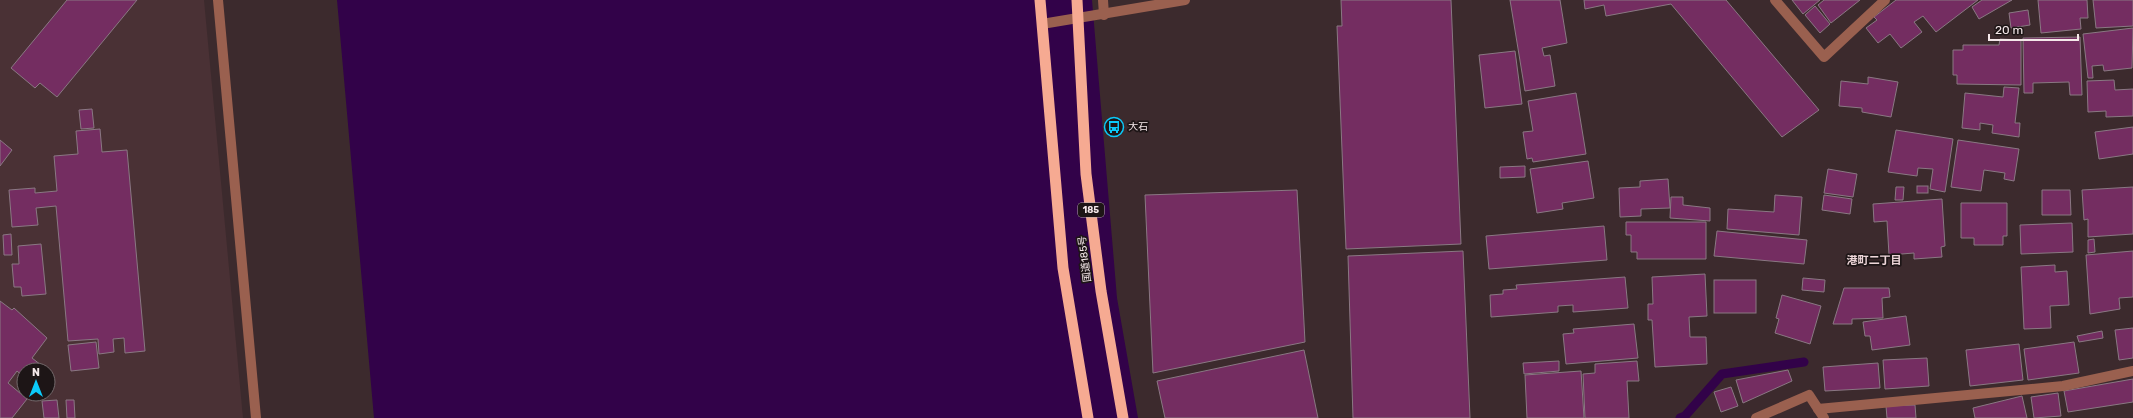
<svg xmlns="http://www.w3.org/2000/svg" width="2133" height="418" font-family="Rubik,'Noto Sans JP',sans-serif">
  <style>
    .built { fill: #4a3135; fill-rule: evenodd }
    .water { fill: #320249 }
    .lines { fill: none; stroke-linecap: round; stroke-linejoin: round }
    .stream { stroke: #320249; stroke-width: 9 }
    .building { fill: #742d61; stroke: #8a7883 }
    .minor { stroke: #9a604f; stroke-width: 10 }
    .tertiary { stroke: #9a604f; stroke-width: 10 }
    .trunk { stroke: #f6aa92; stroke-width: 11 }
    .labels { text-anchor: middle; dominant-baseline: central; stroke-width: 3.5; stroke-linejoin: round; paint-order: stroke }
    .shield { fill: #1d1516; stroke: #b4a9aa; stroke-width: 1 }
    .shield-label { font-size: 9px; font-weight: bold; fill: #f5e8ea }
    .poi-label { font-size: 10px; fill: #f5e8ea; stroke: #1d1516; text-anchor: start }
    .street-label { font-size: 10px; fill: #f5e8ea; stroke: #1d1516 }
    .neighbourhood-label { font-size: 11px; font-weight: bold; fill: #eed6d9; stroke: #1d1516 }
  </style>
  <rect width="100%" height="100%" fill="#3c2a2d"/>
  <path class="built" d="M0,0H204L243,418H0ZM24,370H48V394H24Z"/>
  <polygon class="water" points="337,0 1092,0 1117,298 1138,418 374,418"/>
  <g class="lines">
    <polyline class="stream" points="1680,418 1685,416 1722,374 1804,362"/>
  </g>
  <g class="building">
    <polygon points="67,0 137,0 57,97 40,83 35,88 11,68"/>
    <polygon points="1341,0 1451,0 1461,244 1346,249 1337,26 1342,26"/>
    <polygon points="1510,0 1560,0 1567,43 1542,48 1544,56 1550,55 1555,86 1525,91"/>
    <polygon points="1584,0 1726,0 1819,110 1782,137 1671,4 1606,16 1604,5 1585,9"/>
    <polygon points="1792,0 1820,0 1803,14"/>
    <polygon points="1824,0 1860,0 1831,23 1818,5"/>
    <polygon points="1896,0 1978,0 1936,32 1923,16 1914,22 1922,32 1901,48 1890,34 1878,43 1866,28 1877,20 1874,17"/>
    <polygon points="1982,0 2012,0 1979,19 1972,7"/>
    <polygon points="2038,0 2087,0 2088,18 2080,18 2081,29 2041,33"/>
    <polygon points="2093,0 2133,0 2133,26 2096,28"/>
    <polygon points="1815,6 1830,24 1820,33 1805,15"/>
    <polygon points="2028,10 2030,25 2011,28 2009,13"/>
    <polygon points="2133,28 2132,68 2104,71 2103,65 2092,66 2093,78 2088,78 2083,34"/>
    <polygon points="2080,37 2082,95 2070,95 2069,82 2033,83 2033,93 2024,93 2023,38"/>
    <polygon points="2000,39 2021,40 2021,85 1957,84 1957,75 1953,75 1953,50 1963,50 1963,45 1999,45"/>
    <polygon points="1515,51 1522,104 1485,108 1479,55"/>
    <polygon points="1868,77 1898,82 1891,117 1862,112 1862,108 1839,106 1841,81 1868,84"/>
    <polygon points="2114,80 2115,90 2133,89 2133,116 2106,117 2106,111 2088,112 2087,81"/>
    <polygon points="2004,87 2019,88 2015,123 2020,123 2019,137 1992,133 1993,125 1980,123 1980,130 1962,128 1965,93 2003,97"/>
    <polygon points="1576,93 1586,154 1533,162 1532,158 1527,159 1523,132 1533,131 1528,101"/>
    <polygon points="92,109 94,128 81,129 79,110"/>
    <polygon points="2133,127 2133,154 2099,159 2095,132"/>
    <polygon points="100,129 102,152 127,150 145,351 125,353 124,338 113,339 114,352 99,354 98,339 68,341 56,206 36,208 38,225 12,227 9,190 35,188 35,193 57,191 54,156 78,154 76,131"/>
    <polygon points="1896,130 1953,139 1945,192 1930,189 1933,169 1918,168 1917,176 1888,172"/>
    <polygon points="0,140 12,150 0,166"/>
    <polygon points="1958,140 2019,149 2014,181 2004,179 2005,173 1984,170 1981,191 1951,187"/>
    <polygon points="1588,161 1594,198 1562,203 1563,209 1537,213 1530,169"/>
    <polygon points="1525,166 1525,177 1500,178 1500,167"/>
    <polygon points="1828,169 1857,174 1853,197 1824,193"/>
    <polygon points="1668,179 1670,208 1641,209 1641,216 1620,217 1619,188 1640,187 1640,181"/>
    <rect x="1917" y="186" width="11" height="7"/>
    <polygon points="1896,187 1904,187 1903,200 1895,200"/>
    <polygon points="2133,187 2133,234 2088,237 2088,219 2084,220 2082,190"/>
    <polygon points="1297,190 1305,342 1153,373 1145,195"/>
    <polygon points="2042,190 2070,190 2071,215 2042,215"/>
    <polygon points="1775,195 1802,197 1799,235 1727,229 1728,209 1774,212"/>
    <polygon points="1824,195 1852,199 1850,214 1822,210"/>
    <polygon points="1671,197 1683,197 1683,205 1710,208 1710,221 1670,218"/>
    <polygon points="1942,199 1945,246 1941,247 1942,257 1914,259 1914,253 1889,255 1887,221 1874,222 1873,204"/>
    <polygon points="1961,203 2007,203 2007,236 2003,236 2003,245 1974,245 1974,238 1961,238"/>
    <polygon points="1626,222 1706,222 1706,259 1637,259 1637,252 1631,252 1631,235 1626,235"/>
    <polygon points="2072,223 2073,252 2021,254 2020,225"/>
    <polygon points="1604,226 1607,260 1489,269 1486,236"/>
    <polygon points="1717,231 1807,240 1804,264 1714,256"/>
    <polygon points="11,234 12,255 4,255 3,235"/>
    <polygon points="2094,239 2095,252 2088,253 2088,240"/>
    <polygon points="41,244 46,294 22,296 21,287 14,287 12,264 19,264 18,246"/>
    <polygon points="1463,251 1470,418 1353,418 1348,256"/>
    <polygon points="2133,251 2133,297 2119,298 2120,309 2090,314 2086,255"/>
    <polygon points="2055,265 2055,272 2067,271 2069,305 2050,306 2051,328 2024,329 2021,267"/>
    <polygon points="1705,274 1707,316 1689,317 1690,337 1706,337 1707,364 1655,367 1652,320 1648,320 1648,304 1653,304 1652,277"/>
    <polygon points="1625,277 1628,308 1573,312 1573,305 1558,306 1558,312 1491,317 1490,295 1503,294 1503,290 1517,289 1516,285"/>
    <polygon points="1803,278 1825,280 1824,292 1802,290"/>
    <rect x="1714" y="280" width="42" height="33"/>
    <polygon points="1844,288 1889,288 1890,297 1882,298 1883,318 1852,319 1852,324 1833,324"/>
    <polygon points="1782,295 1821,306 1810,344 1775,333 1779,319 1776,318"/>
    <polygon points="0,301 12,310 14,308 47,338 32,358 41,365 37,370 24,370 24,377 17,371 8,383 27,399 12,418 0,418"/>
    <polygon points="1906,316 1910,345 1872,350 1870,336 1865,336 1863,322"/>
    <polygon points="1634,324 1638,358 1566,364 1563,334 1574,333 1573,329"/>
    <polygon points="2133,328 2133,358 2119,360 2115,330"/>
    <polygon points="2102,331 2103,338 2079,342 2077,336"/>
    <polygon points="96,342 99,368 71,371 68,345"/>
    <polygon points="2074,342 2079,373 2028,380 2024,349"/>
    <polygon points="2019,344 2023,380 1970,386 1966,350"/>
    <polygon points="1304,350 1318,418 1165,418 1157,381"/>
    <polygon points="1927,358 1929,386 1885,389 1883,360"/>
    <polygon points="1559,361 1559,371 1524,374 1523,363"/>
    <polygon points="1637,361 1639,381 1627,381 1629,418 1585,418 1583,374 1595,373 1595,364"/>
    <polygon points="1878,363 1880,388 1825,391 1823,367"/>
    <polygon points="1788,370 1792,381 1743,403 1736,380"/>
    <polygon points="1581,371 1584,418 1527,418 1525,375"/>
    <polygon points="2133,379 2133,402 2068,412 2064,391"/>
    <polygon points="1731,387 1738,406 1721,412 1714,392"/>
    <polygon points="2058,393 2061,416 2034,418 2031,397"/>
    <polygon points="2022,396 2027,418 1975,418 1973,408"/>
    <polygon points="57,400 59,418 44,418 42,401"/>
    <polygon points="66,400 74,400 75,418 67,418"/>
    <polygon points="1915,405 1916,418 1887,418 1886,406"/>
  </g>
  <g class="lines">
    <g class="minor">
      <polyline points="1103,0 1104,15"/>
      <polyline points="1775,0 1824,57 1885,0"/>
      <polyline points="1042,24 1185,0"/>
      <polyline points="1818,409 2063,386 2133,371"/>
      <polyline points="1756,418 1809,395 1824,418"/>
    </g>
    <polyline class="tertiary" points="218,0 256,418"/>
    <g class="trunk">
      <polyline points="1040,0 1063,268 1088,418"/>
      <polyline points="1077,0 1086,174 1101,291 1123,418"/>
    </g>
  </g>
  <defs>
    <symbol id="bus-ring" viewBox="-11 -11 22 22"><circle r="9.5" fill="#1d1516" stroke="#0bcafa" stroke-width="1.5"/><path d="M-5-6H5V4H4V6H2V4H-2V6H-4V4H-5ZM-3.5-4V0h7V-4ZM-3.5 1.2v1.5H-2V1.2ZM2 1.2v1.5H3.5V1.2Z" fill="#0bcafa"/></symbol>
  </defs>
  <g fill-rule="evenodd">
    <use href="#bus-ring" x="1103" y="116" width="22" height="22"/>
  </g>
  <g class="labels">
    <rect class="shield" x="1078" y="203" width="26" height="14" rx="3"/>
    <g class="shield-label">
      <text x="1091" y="210">185</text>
    </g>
    <g class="poi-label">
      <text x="1128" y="127">大石</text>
    </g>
    <g class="street-label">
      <text transform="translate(1085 259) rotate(-97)">国道185号</text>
    </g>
    <g class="neighbourhood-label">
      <text x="1874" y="260">港町二丁目</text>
    </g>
  </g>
  <g transform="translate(36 382)"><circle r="19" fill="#1d1516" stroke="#73696b"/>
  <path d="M0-3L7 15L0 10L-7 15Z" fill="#0bcafa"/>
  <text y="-6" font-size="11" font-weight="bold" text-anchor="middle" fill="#f5e8ea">N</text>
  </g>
  <path d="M1989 34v6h89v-6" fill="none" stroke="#f5e8ea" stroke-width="2"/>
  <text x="1995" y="34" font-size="12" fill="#f5e8ea" stroke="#1d1516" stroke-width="3" paint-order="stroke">20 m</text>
</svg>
